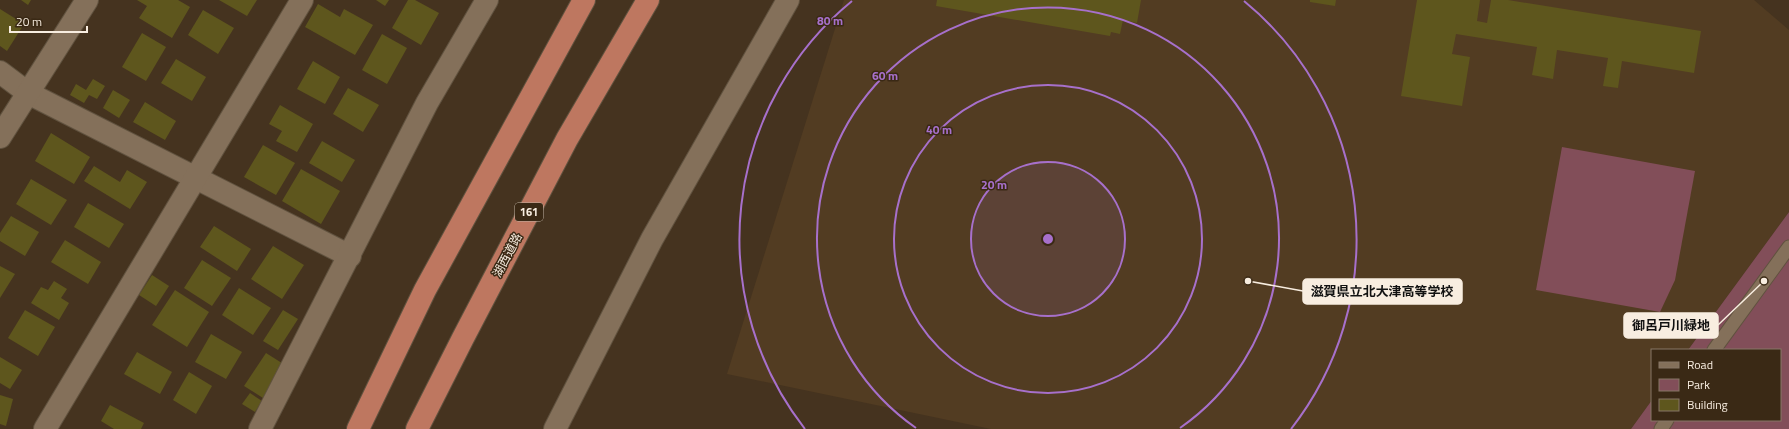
<svg xmlns="http://www.w3.org/2000/svg" width="1789" height="429" font-family="'Titillium Web','Noto Sans JP',sans-serif">
  <style>
    .built { fill: #523c22 }
    .green { fill: #824e59 }
    .building { fill: #5e561d }
    .lines { fill: none; stroke-linecap: round; stroke-linejoin: round }
    .lane-casing { stroke: #60523f; stroke-width: 15 }
    .street-casing { stroke: #60523f; stroke-width: 24 }
    .secondary-casing { stroke: #60523f; stroke-width: 24 }
    .highway-casing { stroke: #60523f; stroke-width: 24 }
    .lane { stroke: #84705a; stroke-width: 13 }
    .street { stroke: #84705a; stroke-width: 22 }
    .secondary { stroke: #84705a; stroke-width: 22 }
    .highway { stroke: #be7760; stroke-width: 22 }
    .ring { fill: none; stroke: #a770cb; stroke-width: 2 }
    .labels { text-anchor: middle; dominant-baseline: central; stroke-width: 3; stroke-linejoin: round; paint-order: stroke }
    .shield { fill: #3a2915; stroke: #bfb2a3; stroke-width: 1 }
    .shield-label { font-size: 11px; font-weight: bold; fill: #f8ede0 }
    .street-label { font-size: 12px; fill: #f8ede0; stroke: #3a2915 }
    .centre { fill: #a770cb; stroke: #3a2915; stroke-width: 2 }
    .ring-label { font-size: 12px; text-anchor: middle; font-weight: bold; fill: #a770cb; stroke: #3a2915; stroke-width: 3; stroke-linejoin: round; paint-order: stroke }
    .leader { fill: none; stroke: #f8ede0; stroke-width: 1.5 }
    .callout-dot { fill: #f8ede0; stroke: #3a2915; stroke-width: 1.5 }
    .callout { fill: #f8ede0; stroke: #f8ede0; stroke-width: 1.5 }
    .callout-label { font-size: 13px; text-anchor: middle; font-weight: bold; fill: #111 }
  </style>
  <rect width="100%" height="100%" fill="#45331f"/>
  <polygon class="built" points="844,0 1754,0 1789,30 1789,212 1688,350 1652,350 1652,400 1631,429 991,429 727,374"/>
  <g class="green">
    <polygon points="1562,147 1695,171 1675,280 1660,312 1536,290"/>
    <polygon points="1789,212 1789,429 1631,429 1652,400 1652,420 1780,420 1780,350 1688,350"/>
  </g>
  <g class="building">
    <polygon points="21,0 31,0 28,5"/>
    <polygon points="137,0 178,0 190,7 172,38 139,18 147,6"/>
    <polygon points="219,0 257,0 247,16"/>
    <polygon points="376,0 389,0 385,6"/>
    <polygon points="408,0 415,0 439,13 421,45 392,28"/>
    <polygon points="937,0 1141,0 1137,23 1123,20 1120,34 1111,32 1110,36 936,6"/>
    <polygon points="1310,0 1336,0 1335,6 1310,2"/>
    <polygon points="1417,0 1480,0 1477,21 1487,23 1491,0 1508,0 1701,31 1694,73 1622,61 1618,88 1603,86 1608,58 1557,50 1553,79 1532,75 1537,47 1456,34 1452,54 1470,57 1462,106 1401,96"/>
    <polygon points="318,4 340,17 344,9 373,25 355,55 305,27"/>
    <polygon points="0,9 24,24 7,51 0,46"/>
    <polygon points="203,10 234,28 218,54 188,35"/>
    <polygon points="142,33 166,47 146,81 122,67"/>
    <polygon points="382,34 407,48 387,84 362,70"/>
    <polygon points="176,59 206,77 192,101 161,83"/>
    <polygon points="313,61 340,77 325,104 297,89"/>
    <polygon points="93,79 105,86 97,99 89,95 84,103 70,95 76,84 86,90"/>
    <polygon points="348,88 379,105 363,132 333,114"/>
    <polygon points="113,90 130,100 119,118 103,108"/>
    <polygon points="145,102 176,121 165,140 133,122"/>
    <polygon points="280,105 313,124 297,152 276,141 282,131 269,124"/>
    <polygon points="51,133 90,157 74,184 35,161"/>
    <polygon points="322,141 355,160 342,182 309,163"/>
    <polygon points="263,145 295,163 276,195 244,177"/>
    <polygon points="94,166 120,182 127,170 147,182 130,209 84,181"/>
    <polygon points="301,169 340,191 321,224 282,201"/>
    <polygon points="31,179 67,200 51,225 16,204"/>
    <polygon points="88,203 124,224 109,248 74,227"/>
    <polygon points="11,216 39,232 25,256 0,241 0,233"/>
    <polygon points="214,226 251,249 237,271 200,247"/>
    <polygon points="65,240 101,262 88,284 51,262"/>
    <polygon points="273,246 304,265 282,299 251,279"/>
    <polygon points="202,260 231,278 212,306 184,288"/>
    <polygon points="0,266 15,274 0,298"/>
    <polygon points="152,275 169,286 156,306 139,295"/>
    <polygon points="54,281 67,289 61,298 69,303 59,320 31,303 41,287 48,290"/>
    <polygon points="239,288 271,308 253,335 222,315"/>
    <polygon points="175,290 209,312 187,347 152,325"/>
    <polygon points="25,310 55,327 38,356 8,338"/>
    <polygon points="283,310 298,319 278,350 263,341"/>
    <polygon points="211,334 242,352 226,379 195,362"/>
    <polygon points="137,352 172,372 160,394 124,374"/>
    <polygon points="266,353 285,365 263,398 244,386"/>
    <polygon points="0,357 22,370 10,389 0,383"/>
    <polygon points="189,372 212,386 196,414 173,400"/>
    <polygon points="250,393 262,401 255,412 242,404"/>
    <polygon points="0,395 13,399 6,426 0,424"/>
    <polygon points="110,405 144,423 141,429 114,429 101,421"/>
  </g>
  <g class="lines">
    <defs>
      <g id="lane">
        <polyline points="1714,350 1789,247"/>
        <polyline points="1661,429 1667,420"/>
      </g>
      <g id="street">
        <polyline points="0,72 28,93 350,256"/>
        <polyline points="45,429 302,0"/>
        <polyline points="260,429 427,103 487,0"/>
      </g>
      <g id="secondary">
        <polyline points="0,137 87,0"/>
        <polyline points="555,429 652,239 788,0"/>
      </g>
      <g id="highway">
        <polyline points="358,429 425,290 584,0"/>
        <polyline points="417,429 463,338 567,139 648,0"/>
      </g>
    </defs>
    <use href="#lane" class="lane-casing"/>
    <use href="#street" class="street-casing"/>
    <use href="#secondary" class="secondary-casing"/>
    <use href="#highway" class="highway-casing"/>
    <use href="#lane" class="lane"/>
    <use href="#street" class="street"/>
    <use href="#secondary" class="secondary"/>
    <use href="#highway" class="highway"/>
  </g>
  <circle cx="1048" cy="239" r="77" fill="#a770cb" fill-opacity=".12"/>
  <g class="ring">
    <circle cx="1048" cy="239" r="77"/>
    <circle cx="1048" cy="239" r="154"/>
    <path d="M916 428A231 231 0 1 1 1180 428"/>
    <path d="M805 429A308 308 0 0 1 852 1M1244 1A308 308 0 0 1 1291 429"/>
  </g>
  <g class="labels">
    <rect class="shield" x="515" y="203" width="28" height="18" rx="3"/>
    <g class="shield-label">
      <text x="529" y="212">161</text>
    </g>
    <g class="street-label">
      <text transform="translate(507 255) rotate(-62)">湖西道路</text>
    </g>
  </g>
  <circle cx="1048" cy="239" r="6" class="centre"/>
  <g class="ring-label">
    <text x="830" y="25">80 m</text>
    <text x="885" y="80">60 m</text>
    <text x="939" y="134">40 m</text>
    <text x="994" y="189">20 m</text>
  </g>
  <path class="leader" d="M1248 281L1303 291M1764 281L1718 325"/>
  <g class="callout-dot">
    <circle cx="1248" cy="281" r="4"/>
    <circle cx="1764" cy="281" r="4"/>
  </g>
  <g class="callout">
    <rect x="1303" y="279" width="159" height="25" rx="4"/>
    <rect x="1624" y="313" width="94" height="25" rx="4"/>
  </g>
  <g class="callout-label">
    <text x="1382" y="296">滋賀県立北大津高等学校</text>
    <text x="1671" y="330">御呂戸川緑地</text>
  </g>
  <rect x="1651" y="349" width="130" height="72" fill="#3a2915" stroke="#867766"/>
  <rect x="1659" y="362" width="20" height="6" fill="#84705a" stroke="#867766"/>
  <text x="1687" y="369" font-size="12" fill="#f8ede0">Road</text>
  <rect x="1659" y="379" width="20" height="12" fill="#824e59" stroke="#867766"/>
  <text x="1687" y="389" font-size="12" fill="#f8ede0">Park</text>
  <rect x="1659" y="399" width="20" height="12" fill="#5e561d" stroke="#867766"/>
  <text x="1687" y="409" font-size="12" fill="#f8ede0">Building</text>
  <path d="M10 26v6h77v-6" fill="none" stroke="#f8ede0" stroke-width="2"/>
  <text x="16" y="26" font-size="12" fill="#f8ede0" stroke="#3a2915" stroke-width="3" paint-order="stroke">20 m</text>
</svg>
